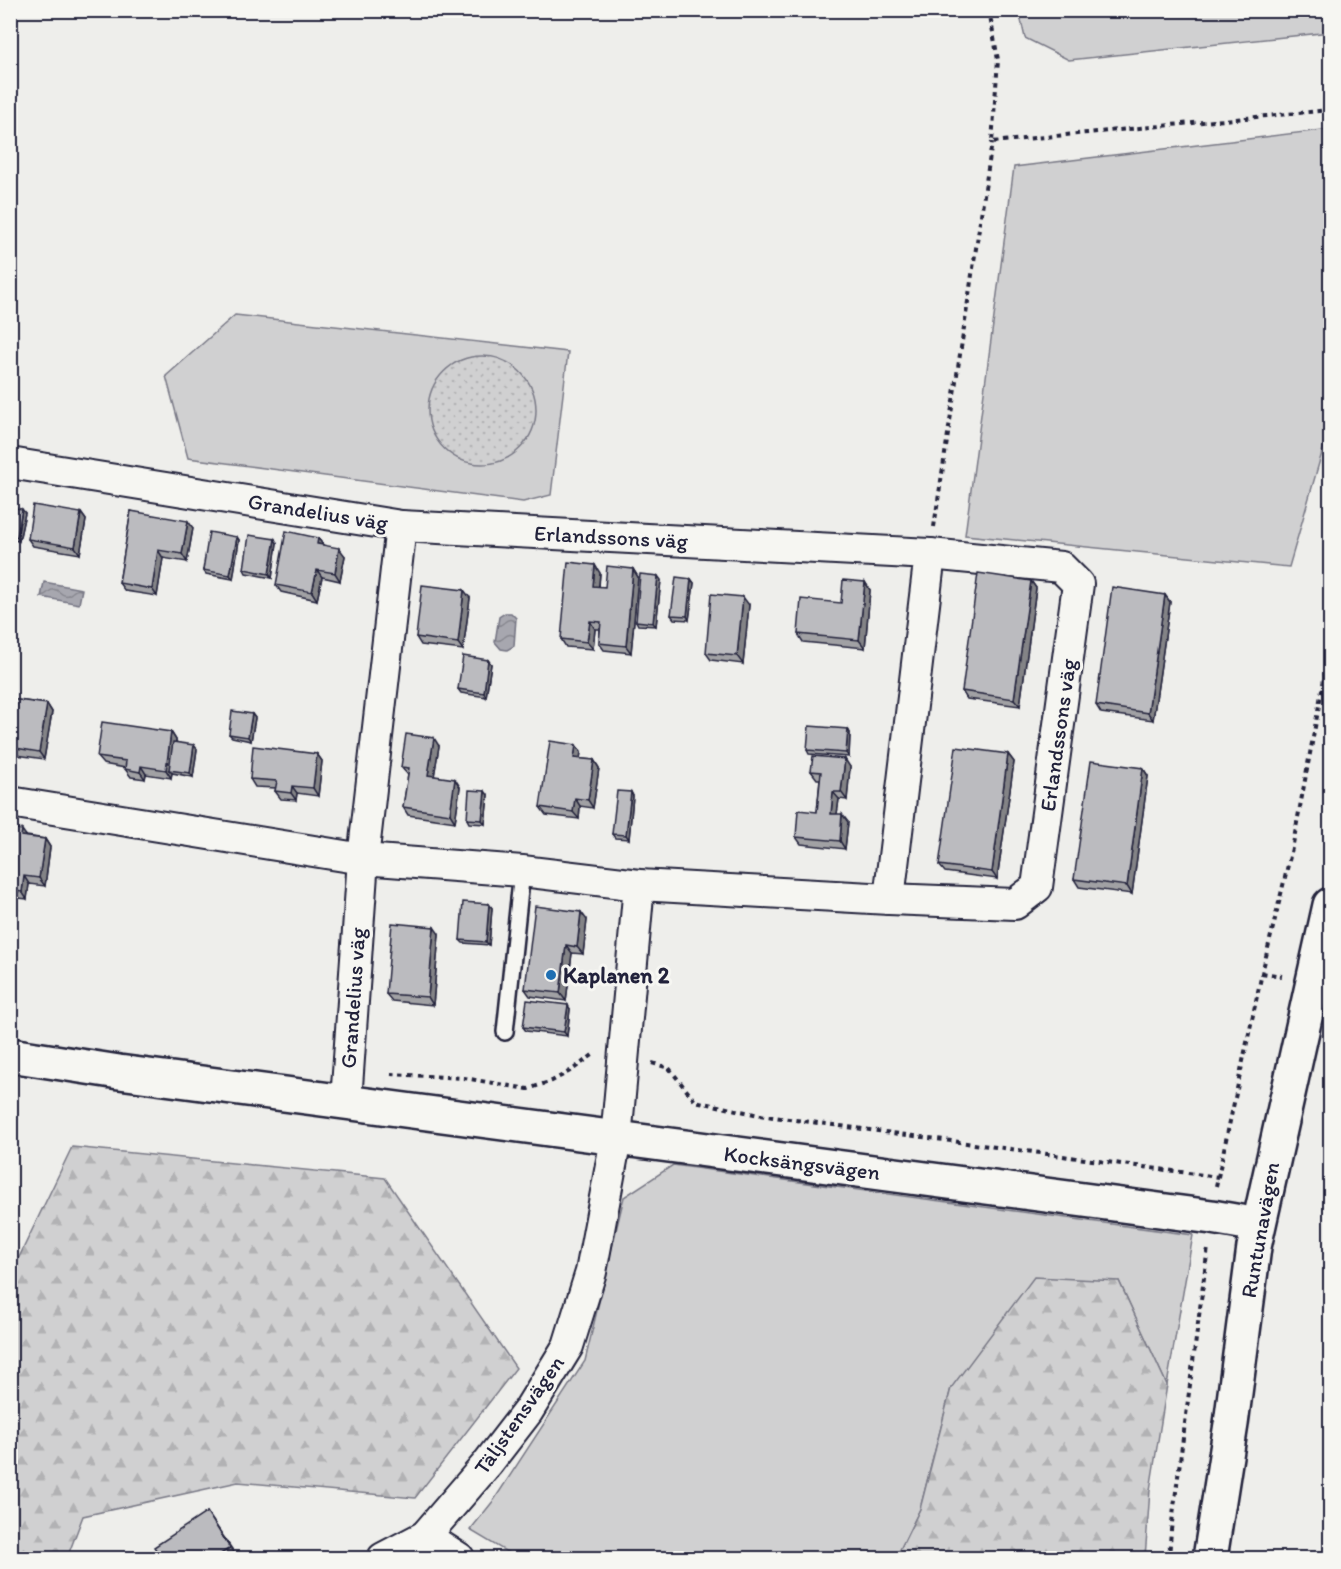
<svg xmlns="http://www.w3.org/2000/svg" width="1341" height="1569" font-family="Itim,sans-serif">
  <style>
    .grass { fill: #d0d0d1; stroke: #797986; stroke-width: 1.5 }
    .forest { fill: url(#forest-firs); stroke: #797986; stroke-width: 1.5 }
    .park { fill: url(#park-dots); stroke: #797986; stroke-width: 1.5 }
    .water { fill: url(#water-waves); stroke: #727281; stroke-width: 1.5 }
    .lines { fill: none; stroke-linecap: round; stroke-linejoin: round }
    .service-casing { stroke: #22223b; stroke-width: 20 }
    .minor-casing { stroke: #22223b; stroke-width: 34 }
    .tertiary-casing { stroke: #22223b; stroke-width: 38 }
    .path { stroke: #22223b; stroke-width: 4; stroke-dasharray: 4.5 4.5; stroke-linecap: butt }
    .service { stroke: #f6f6f2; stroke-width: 15 }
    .minor { stroke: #f6f6f2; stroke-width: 30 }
    .tertiary { stroke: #f6f6f2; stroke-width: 33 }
    .wall { fill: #a1a1a4; stroke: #22223b; stroke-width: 1.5 }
    .shaded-wall { fill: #838386; stroke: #22223b; stroke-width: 1.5 }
    .building { fill: #bbbbbf; stroke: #22223b; stroke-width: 1.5 }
    .poi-dot { fill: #1f6fb2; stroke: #f6f6f2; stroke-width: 2 }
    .labels { text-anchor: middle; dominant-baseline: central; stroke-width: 6; stroke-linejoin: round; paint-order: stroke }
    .street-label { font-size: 22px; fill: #22223b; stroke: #f6f6f2 }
    .poi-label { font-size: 22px; font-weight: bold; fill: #22223b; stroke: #f6f6f2; text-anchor: start }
  </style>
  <defs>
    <pattern id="forest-firs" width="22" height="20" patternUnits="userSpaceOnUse" patternTransform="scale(1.5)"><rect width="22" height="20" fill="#d0d0d1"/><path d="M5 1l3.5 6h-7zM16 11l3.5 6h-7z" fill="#b2b2b4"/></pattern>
    <pattern id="park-dots" width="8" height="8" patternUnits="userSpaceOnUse" patternTransform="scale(1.5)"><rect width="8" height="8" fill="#d0d0d1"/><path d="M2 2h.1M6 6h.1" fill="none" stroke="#b2b2b4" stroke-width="1.8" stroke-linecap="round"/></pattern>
    <pattern id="water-waves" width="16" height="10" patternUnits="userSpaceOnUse" patternTransform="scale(1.5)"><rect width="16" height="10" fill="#a7a7af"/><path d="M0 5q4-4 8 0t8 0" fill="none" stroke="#888890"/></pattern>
  </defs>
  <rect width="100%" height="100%" fill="#eeeeeb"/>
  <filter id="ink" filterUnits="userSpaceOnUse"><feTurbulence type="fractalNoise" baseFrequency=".0167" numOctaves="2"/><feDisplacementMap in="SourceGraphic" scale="12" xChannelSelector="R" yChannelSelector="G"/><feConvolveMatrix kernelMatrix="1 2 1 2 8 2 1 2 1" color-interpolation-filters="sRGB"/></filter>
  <g filter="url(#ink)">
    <g class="grass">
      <polygon points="1019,11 1330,11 1330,32 1069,60 1025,38"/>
      <polygon points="1330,129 1330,425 1289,567 965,535 1014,167"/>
      <polygon points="235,315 568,352 551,495 523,502 188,458 166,376"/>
      <polygon points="673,1165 1193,1235 1167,1385 1119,1281 951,1388 920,1509 896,1558 517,1558 470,1530 494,1500 585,1361 624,1197"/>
    </g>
    <g class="forest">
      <polygon points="72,1147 385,1178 516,1368 415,1498 238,1482 83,1516 67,1558 11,1558 11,1274"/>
      <polygon points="1034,1277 1119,1281 1167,1385 1150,1490 1145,1558 896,1558 920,1509 951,1388"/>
    </g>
    <circle class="park" cx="482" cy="410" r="54"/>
    <g class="water">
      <polygon points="44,582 82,589 79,604 41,597"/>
      <polygon points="505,613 511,613 516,618 514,646 507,650 501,649 495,642 499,617"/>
    </g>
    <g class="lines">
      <defs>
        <polyline id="service" points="505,1032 522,871"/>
        <g id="minor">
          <polyline points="10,463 401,526 930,554 889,899 639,885 522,871 363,859 10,802"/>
          <polyline points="889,899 1015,904 1037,887 1078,584 1061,567 930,554"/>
          <polyline points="346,1101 363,859 401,526"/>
          <polyline points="425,1536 459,1558"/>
          <polyline points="383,1558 425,1536 487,1464 528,1411 568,1346 591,1272 616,1139 639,885"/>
        </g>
        <g id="tertiary">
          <polyline points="10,1055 119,1072 1212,1217 1258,1225"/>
          <polyline points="1210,1558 1231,1424 1254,1247 1330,905"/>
        </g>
      </defs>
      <use href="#service" class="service-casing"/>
      <use href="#minor" class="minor-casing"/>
      <use href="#tertiary" class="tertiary-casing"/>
      <g class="path">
        <polyline points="989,10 998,60 992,142 1330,110"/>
        <polyline points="934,527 992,142"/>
        <polyline points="1262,973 1282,976"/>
        <polyline points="652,1063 669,1068 695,1101 759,1115 1218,1177"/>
        <polyline points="391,1074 464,1078 528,1089 552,1081 572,1070 594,1054"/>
        <polyline points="1216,1186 1262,973 1293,844 1330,647"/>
        <polyline points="1169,1558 1171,1530 1208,1247"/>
      </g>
      <use href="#service" class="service"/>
      <use href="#minor" class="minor"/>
      <use href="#tertiary" class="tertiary"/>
    </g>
    <g class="wall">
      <polygon points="10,507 25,513 19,541 10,540"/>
      <polygon points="131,511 193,528 187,562 163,558 157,596 125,591 119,583"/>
      <polygon points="81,513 86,520 80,554 33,546 28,539"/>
      <polygon points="237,537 239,540 233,579 206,574 203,570"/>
      <polygon points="318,538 323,545 345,556 340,581 322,577 317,600 281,592 276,585"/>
      <polygon points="277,543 272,578 246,573 244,569"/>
      <polygon points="633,569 638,577 631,653 604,650 599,643 600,629 595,629 593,649 566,647 561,639 600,573 599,587 605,587"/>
      <polygon points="691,579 694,583 689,620 674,619 671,615"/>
      <polygon points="661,580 656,626 638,625 636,621"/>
      <polygon points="1031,581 1036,588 1020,706 967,699 962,691"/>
      <polygon points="865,582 870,590 865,648 803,642 798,634 841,603"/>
      <polygon points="1165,595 1170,602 1153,720 1101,713 1096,705"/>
      <polygon points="470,598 463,650 421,645 416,637"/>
      <polygon points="749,605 743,664 711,660 706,653"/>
      <polygon points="488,660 491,664 486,697 461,693 458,689"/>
      <polygon points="10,699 47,704 52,712 44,759 10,754"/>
      <polygon points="252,714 255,718 251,741 232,737 229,734"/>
      <polygon points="848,729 850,733 849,757 809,754 807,750"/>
      <polygon points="171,732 176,740 176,742 197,749 193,777 172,773 171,778 146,774 145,779 131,777 125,769 125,768 103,764 97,757"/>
      <polygon points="439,746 434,776 460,787 455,822 408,815 403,807 408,775 401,767"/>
      <polygon points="581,752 580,759 594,760 599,768 593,808 580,806 579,819 546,815 540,807"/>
      <polygon points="317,754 322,761 318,796 297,793 296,800 281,799 275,791 276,788 255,787 250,779"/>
      <polygon points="1008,754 1014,762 997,879 945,872 939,865"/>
      <polygon points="850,767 847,800 839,799 837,814 848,822 845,849 801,844 796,837 817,812 820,779 817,779 811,771"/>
      <polygon points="1143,768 1148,776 1132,894 1079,887 1074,879"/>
      <polygon points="631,792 633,796 629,839 615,838 612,834"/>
      <polygon points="488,795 485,824 469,823 467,819"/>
      <polygon points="10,828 27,836 45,839 50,847 45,886 29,884 27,899 10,897"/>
      <polygon points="489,904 492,908 489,945 463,943 460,940"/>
      <polygon points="587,920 583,954 572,953 566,1001 530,996 525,989"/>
      <polygon points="439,934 433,1005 392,1001 386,994"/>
      <polygon points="570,1009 567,1036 526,1031 523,1027"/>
      <polygon points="207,1512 236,1555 231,1558 162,1558"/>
    </g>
    <g class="shaded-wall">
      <polygon points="22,509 25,513 19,541 17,537"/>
      <polygon points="81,513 86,520 80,554 75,547"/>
      <polygon points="188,521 193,528 187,562 182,554"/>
      <polygon points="237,537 239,540 233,579 230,575"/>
      <polygon points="318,538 323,545 317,544"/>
      <polygon points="275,539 277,543 272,578 269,574"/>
      <polygon points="339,548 345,556 340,581 335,573"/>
      <polygon points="158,550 163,558 157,596 152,589"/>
      <polygon points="595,565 600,573 598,594 593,586"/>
      <polygon points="633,569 638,577 631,653 626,646"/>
      <polygon points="317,570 322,577 317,600 312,592"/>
      <polygon points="658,576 661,580 656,626 653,623"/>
      <polygon points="691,579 694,583 689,620 687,616"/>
      <polygon points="1031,581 1036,588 1020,706 1014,699"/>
      <polygon points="865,582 870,590 865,648 859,640"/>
      <polygon points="464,590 470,598 463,650 458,643"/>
      <polygon points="1165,595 1170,602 1153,720 1148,713"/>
      <polygon points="743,597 749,605 743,664 737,656"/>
      <polygon points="590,621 595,629 593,649 587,642"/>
      <polygon points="488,660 491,664 486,697 484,693"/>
      <polygon points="47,704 52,712 44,759 39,752"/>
      <polygon points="252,714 255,718 251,741 248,737"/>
      <polygon points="848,729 850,733 849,757 846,753"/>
      <polygon points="171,732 176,740 172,770 169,770 172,773 171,778 166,770"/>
      <polygon points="434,738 439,746 433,783 428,775"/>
      <polygon points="194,745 197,749 193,777 190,773"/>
      <polygon points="576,745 581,752 579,765 574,758"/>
      <polygon points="317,754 322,761 318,796 313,788"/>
      <polygon points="1008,754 1014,762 997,879 992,872"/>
      <polygon points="845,759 850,767 847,800 841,792"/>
      <polygon points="594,760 599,768 593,808 588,800"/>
      <polygon points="141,766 146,774 145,779 140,772"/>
      <polygon points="1143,768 1148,776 1132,894 1127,886"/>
      <polygon points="455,779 460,787 455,822 450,814"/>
      <polygon points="292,786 297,793 296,800 291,793"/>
      <polygon points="485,791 488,795 485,824 482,820"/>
      <polygon points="631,792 633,796 629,839 626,835"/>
      <polygon points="833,792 839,799 836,821 831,814"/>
      <polygon points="575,798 580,806 579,819 573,812"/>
      <polygon points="842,814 848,822 845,849 840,841"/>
      <polygon points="22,830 27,837 21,836"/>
      <polygon points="45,839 50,847 45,886 39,878"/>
      <polygon points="24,876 29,884 27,899 22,892"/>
      <polygon points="489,904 492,908 489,945 486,942"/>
      <polygon points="581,912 587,920 583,954 577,947"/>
      <polygon points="434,927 439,934 433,1005 428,997"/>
      <polygon points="566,945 572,953 566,1001 560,993"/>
      <polygon points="568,1005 570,1009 567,1036 564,1032"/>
    </g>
    <g class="building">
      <polygon points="33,505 81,513 75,547 28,539"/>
      <polygon points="10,507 22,509 17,537 10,536"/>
      <polygon points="131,511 188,521 182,554 158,550 152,589 119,583"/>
      <polygon points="286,531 318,538 317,544 339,548 335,573 317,570 312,592 276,585"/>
      <polygon points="209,532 237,537 230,575 203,570"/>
      <polygon points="249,535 275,539 269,574 244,569"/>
      <polygon points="568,562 595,565 593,586 605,587 607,566 633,569 626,646 599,643 601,622 590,621 587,642 561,639"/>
      <polygon points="978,573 1031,581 1014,699 962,691"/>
      <polygon points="640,574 658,576 653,623 636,621"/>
      <polygon points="676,577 691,579 687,616 671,615"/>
      <polygon points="843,580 865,582 859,640 798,634 801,599 841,603"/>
      <polygon points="422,585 464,590 458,643 416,637"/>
      <polygon points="1112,587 1165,595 1148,713 1096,705"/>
      <polygon points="711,594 743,597 737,656 706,653"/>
      <polygon points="463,656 488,660 484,693 458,689"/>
      <polygon points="10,699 47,704 39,752 10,747"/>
      <polygon points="232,711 252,714 248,737 229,734"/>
      <polygon points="102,722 171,732 166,770 141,766 140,772 125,769 126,761 97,757"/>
      <polygon points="809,726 848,729 846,753 807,750"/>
      <polygon points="406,734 434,738 428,775 455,779 450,814 403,807 409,768 401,767"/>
      <polygon points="550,741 576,745 574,758 594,760 588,800 575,798 573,812 540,807"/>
      <polygon points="173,742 194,745 190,773 169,770"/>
      <polygon points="253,746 317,754 313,788 292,786 291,793 275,791 277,781 250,779"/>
      <polygon points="956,747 1008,754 992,872 939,865"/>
      <polygon points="813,756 845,759 841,792 833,792 831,814 842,814 840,841 796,837 798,810 817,812 821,772 811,771"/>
      <polygon points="1091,761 1143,768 1127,886 1074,879"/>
      <polygon points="469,790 485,791 482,820 467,819"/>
      <polygon points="617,791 631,792 626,835 612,834"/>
      <polygon points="10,828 22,830 21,836 45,839 39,878 24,876 22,892 10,890"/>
      <polygon points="463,902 489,904 486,942 460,940"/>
      <polygon points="535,906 581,912 577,947 566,945 560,993 525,989"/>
      <polygon points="392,923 434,927 428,997 386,994"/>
      <polygon points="527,1000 568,1005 564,1032 523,1027"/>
      <polygon points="207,1512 230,1548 219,1555 221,1558 162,1558 154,1547"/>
    </g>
  </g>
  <circle class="poi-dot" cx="551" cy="975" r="6"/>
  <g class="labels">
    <g class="street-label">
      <text transform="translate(318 512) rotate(9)">Grandelius väg</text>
      <text transform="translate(611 537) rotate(3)">Erlandssons väg</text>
      <text transform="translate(1058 735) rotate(-82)">Erlandssons väg</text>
      <text transform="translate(353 998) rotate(-86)">Grandelius väg</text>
      <text transform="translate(802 1163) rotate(7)">Kocksängsvägen</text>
      <text transform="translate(1260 1230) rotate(-80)">Runtunavägen</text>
      <text transform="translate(519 1415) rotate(-55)">Täljstensvägen</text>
    </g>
    <g class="poi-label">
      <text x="563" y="975">Kaplanen 2</text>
    </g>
  </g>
  <rect width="1341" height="1569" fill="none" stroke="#f6f6f2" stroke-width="36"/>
  <rect x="18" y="18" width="1305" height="1533" fill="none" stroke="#22223b" stroke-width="2" filter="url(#ink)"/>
</svg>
